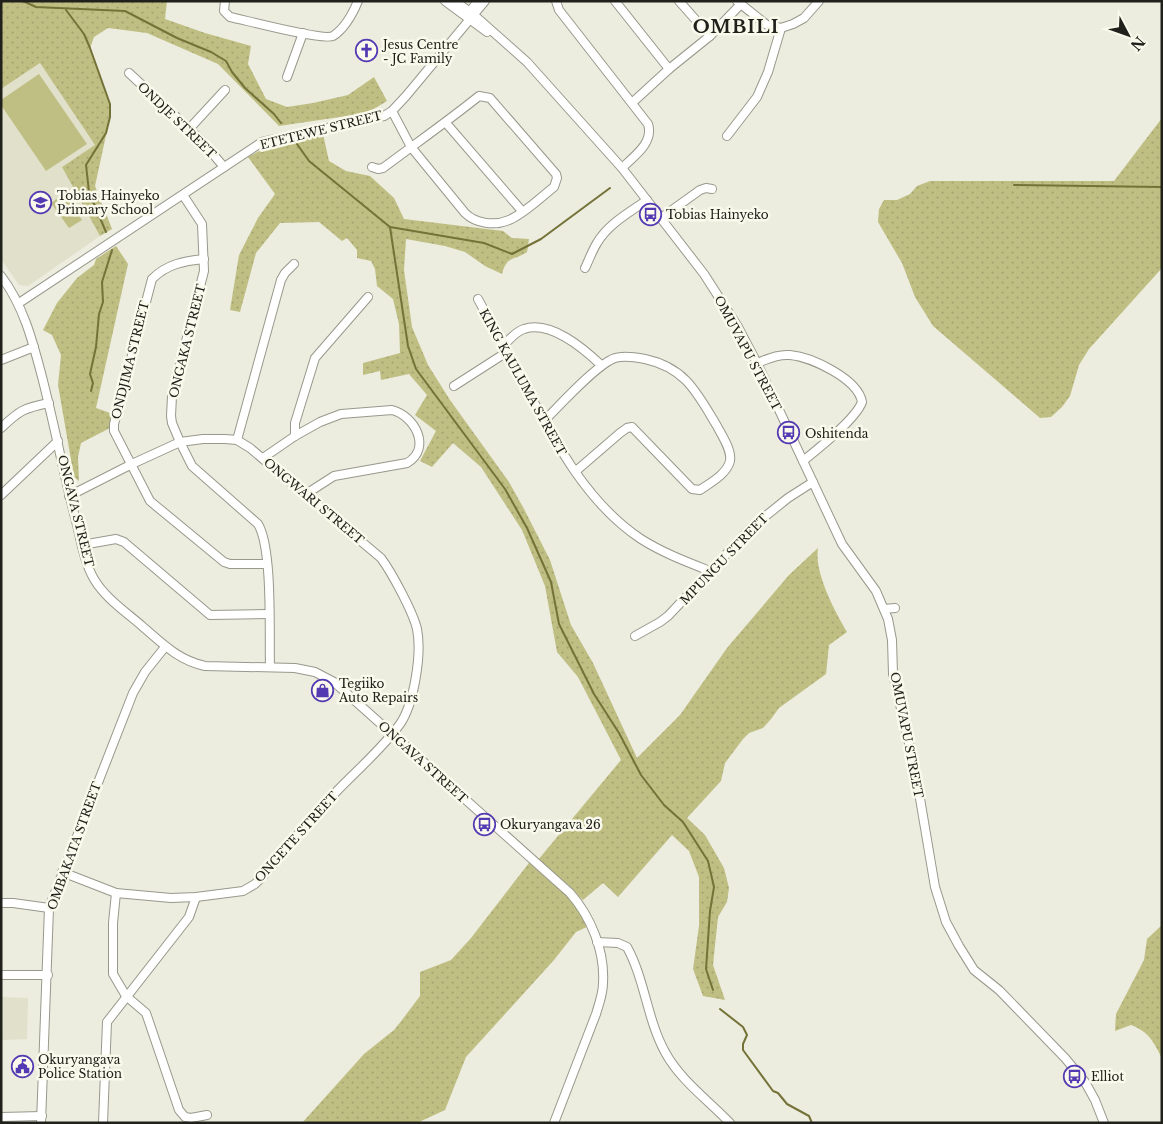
<svg xmlns="http://www.w3.org/2000/svg" width="1163" height="1124" font-family="'Libre Baskerville',serif">
  <style>
    .built { fill: #e0e0cb }
    .grass { fill: url(#grass-dots) }
    .park { fill: #c0bf83 }
    .lines { fill: none; stroke-linecap: round; stroke-linejoin: round }
    .stream { stroke: #747237; stroke-width: 2 }
    .minor-casing { stroke: #98988c; stroke-width: 10 }
    .minor { stroke: #fff; stroke-width: 8 }
    .labels { text-anchor: middle; dominant-baseline: central; stroke-width: 5; stroke-linejoin: round; paint-order: stroke }
    .poi-label { font-size: 12px; fill: #21211c; stroke: #f9f9ec; text-anchor: start }
    .street-label { font-size: 12px; fill: #21211c; stroke: #f9f9ec }
    .district-label { font-size: 18px; font-weight: bold; letter-spacing: 1px; fill: #21211c; stroke: #f9f9ec }
  </style>
  <defs>
    <pattern id="grass-dots" width="8" height="8" patternUnits="userSpaceOnUse" patternTransform="scale(1.25)"><rect width="8" height="8" fill="#c0bf83"/><path d="M2 2h.1M6 6h.1" fill="none" stroke="#a5a471" stroke-width="1.8" stroke-linecap="round"/></pattern>
  </defs>
  <rect width="100%" height="100%" fill="#ececdf"/>
  <g class="built">
    <polygon points="40,63 95,145 62,167 100,236 28,286 19,285 1,259 1,89"/>
    <polygon points="1,997 28,998 27,1039 1,1040"/>
  </g>
  <g class="grass">
    <polygon points="1,1 167,1 165,19 205,33 251,46 248,64 266,99 287,107 313,103 348,95 374,77 387,101 367,113 279,126 218,64 147,33 108,28 94,37 90,48 110,104 110,117 95,186 112,229 100,236 62,167 95,145 40,63 1,89"/>
    <polygon points="1162,118 1162,268 1089,349 1079,365 1070,396 1062,407 1051,417 1040,418 933,326 915,297 902,263 878,222 879,209 884,200 897,200 910,194 917,186 930,181 1114,181"/>
    <path d="M323,134L329,161L346,171L370,176L394,198L404,219L503,231L512,238L529,239L527,252C514,261 507,255 502,274L485,266L465,252L445,246L406,239L404,270L412,327L428,365L450,400L509,482L524,509L550,560L571,625L593,663L637,758L680,715L727,648L789,575L818,548C814,573 835,611 847,632L829,645L826,674L779,708L771,719L763,728L749,733L743,739L725,763L721,781L687,818L705,835L724,868L729,888L727,902L718,917L713,965L725,1000L703,996L693,969L699,926V877L689,851L672,835L618,897L603,883L583,900L538,860L621,760L578,677L557,652L545,586L522,530L481,467L453,443L432,467L420,461L436,431L415,415L427,395L409,374L381,380L380,371L363,375V363L400,353L399,324L393,299L377,286L375,269L371,261L357,258V250L347,238L342,241L319,222L280,223L256,253L240,312L230,310L239,255L258,218L275,194L248,157L265,148Z"/>
    <polygon points="116,246 128,264 96,408 113,414 110,428 81,443 78,457 79,481 74,477 58,385 61,355 52,335 43,330 57,303 77,278 94,265 96,259"/>
    <polygon points="532,859 570,893 591,925 576,932 554,960 466,1057 445,1110 417,1123 302,1123 364,1054 394,1030 402,1020 420,996 420,972 451,960 471,938"/>
    <path d="M1162,925V1058C1153,1041 1149,1032 1131,1025L1115,1031L1116,1014L1144,960L1147,939Z"/>
  </g>
  <g class="park">
    <polygon points="39,74 87,144 46,171 1,105 1,100"/>
    <polygon points="64,194 82,220 69,228 51,203"/>
  </g>
  <g class="lines">
    <g class="stream">
      <polyline points="23,1 36,7 125,11 177,38 211,52 226,61 232,72 245,88 274,114 281,123"/>
      <polyline points="66,10 84,34 90,48 110,104 110,117 106,133 86,165 89,192 106,232"/>
      <polyline points="297,144 309,161 390,227 484,243 512,254 541,239 610,188"/>
      <polyline points="1014,185 1162,187"/>
      <polyline points="390,227 408,346 416,369 505,489 527,528 551,582 559,624 594,694 619,733 641,775 664,805 683,822 708,861 714,887 710,911 706,969 713,990"/>
      <polyline points="91,391 93,383 90,374 96,347 99,314 103,302 102,282 112,250"/>
      <polyline points="720,1009 743,1027 747,1035 743,1044 743,1050 773,1091 778,1093 787,1104 809,1116 812,1123"/>
    </g>
    <defs>
      <g id="minor">
        <path d="M225,1L224,11L230,17C245,20 323,41 333,36C344,29 353,13 358,1"/>
        <polyline points="445,1 487,32"/>
        <polyline points="455,1 474,15 527,62 622,168 704,274 738,327 757,363 842,544 876,591 888,619 892,640 893,674 915,769 935,887 946,922 959,946 974,970 999,990 1065,1058 1085,1082 1095,1100 1104,1123"/>
        <path d="M556,1L559,10L648,124C654,143 634,156 622,168"/>
        <polyline points="615,1 669,69"/>
        <polyline points="679,1 710,36"/>
        <polyline points="737,1 767,25 781,28 793,24 804,18 819,1"/>
        <polyline points="467,15 478,1"/>
        <polyline points="129,73 201,140 224,167"/>
        <polyline points="287,77 303,33"/>
        <polyline points="633,102 669,69 710,36 740,5"/>
        <polyline points="446,123 522,211"/>
        <polyline points="189,129 225,90"/>
        <polyline points="727,136 757,97 768,72 781,28"/>
        <path d="M372,167L378,169L383,168C415,144 448,121 479,96L490,98L556,174L557,178L554,187C541,197 524,214 509,220C495,226 476,224 465,213L411,147L392,111"/>
        <path d="M183,195L202,224L204,271L172,396L171,416L172,423L180,442L192,466L258,524C273,549 269,635 270,667"/>
        <polyline points="661,218 700,190 706,188 712,189"/>
        <path d="M204,259C184,261 167,264 152,279L114,424V431L150,501L224,562L230,564H267"/>
        <path d="M585,268C589,260 592,251 597,243C608,224 630,212 647,200"/>
        <path d="M1,276C23,305 32,339 41,373C54,422 63,472 76,521C81,540 84,562 94,579C105,598 126,612 142,626C163,644 178,660 205,666L295,668L315,672L334,682L570,893C591,917 605,951 603,983C603,994 599,1004 596,1014L554,1123"/>
        <path d="M478,299C494,329 510,359 527,389C556,444 588,504 641,539C663,553 687,562 710,571"/>
        <polyline points="19,303 262,142 384,116 392,111 406,96 485,1"/>
        <path d="M503,346C509,340 516,331 524,329C551,320 584,349 601,365"/>
        <polyline points="1,360 34,347"/>
        <path d="M757,363C768,359 778,354 790,355C812,357 858,379 862,402C856,419 818,449 803,461"/>
        <polyline points="454,386 507,352"/>
        <path d="M544,421C559,406 597,364 615,358C624,355 635,357 645,359C686,368 697,393 717,426C722,436 732,450 730,461C727,474 710,483 700,490L692,489L632,427L627,428L620,433L576,471"/>
        <path d="M1,428C20,410 24,408 49,403"/>
        <polyline points="295,436 295,423 315,358 368,297"/>
        <polyline points="237,440 281,280 285,273 294,264"/>
        <path d="M263,458L295,436L320,422L341,414L392,410C415,416 432,448 407,463L334,476L306,494"/>
        <polyline points="1,495 58,441"/>
        <polyline points="82,545 116,539 124,542 210,615 269,614"/>
        <polyline points="884,609 895,608"/>
        <polyline points="635,636 660,622 668,616 752,527 788,498 813,482"/>
        <path d="M62,872L116,893L171,898L196,897L243,891L255,884L263,876C286,848 310,820 335,793C356,771 382,749 400,724C414,704 422,654 417,629C413,612 392,573 381,558L250,448L237,440L225,439H203L180,442L132,464L69,496"/>
        <polyline points="116,893 113,923 113,974 126,996 146,1013 179,1110 185,1117 191,1118 207,1115"/>
        <polyline points="1,903 13,903 49,908"/>
        <path d="M597,942L618,943L627,947C645,980 647,1019 665,1052C680,1080 708,1100 730,1123"/>
        <polyline points="1,975 48,975"/>
        <polyline points="1,1117 42,1116"/>
        <polyline points="41,1123 49,908 133,693 145,672 165,647"/>
        <polyline points="103,1123 107,1022 189,917 196,897"/>
      </g>
    </defs>
    <use href="#minor" class="minor-casing"/>
    <use href="#minor" class="minor"/>
  </g>
  <defs>
    <symbol id="church-ring" viewBox="-11 -11 22 22"><circle r="9.5" fill="#f9f9ec" stroke="#543ab2" stroke-width="1.5"/><path d="M-1.2-6h2.4v3.5h3.3v2.4h-3.3V6h-2.4V-.1h-3.3v-2.4h3.3Z" fill="#543ab2"/></symbol>
    <symbol id="school-ring" viewBox="-11 -11 22 22"><circle r="9.5" fill="#f9f9ec" stroke="#543ab2" stroke-width="1.5"/><path d="M0-5L7-2L0 1L-7-2ZM-4 1L0 2.5L4 1V4Q0 6-4 4Z" fill="#543ab2"/></symbol>
    <symbol id="bus-ring" viewBox="-11 -11 22 22"><circle r="9.5" fill="#f9f9ec" stroke="#543ab2" stroke-width="1.5"/><path d="M-5-6H5V4H4V6H2V4H-2V6H-4V4H-5ZM-3.5-4V0h7V-4ZM-3.5 1.2v1.5H-2V1.2ZM2 1.2v1.5H3.5V1.2Z" fill="#543ab2"/></symbol>
    <symbol id="shop-ring" viewBox="-11 -11 22 22"><circle r="9.5" fill="#f9f9ec" stroke="#543ab2" stroke-width="1.5"/><path d="M-5-2.5h2.3a2.7 3.5 0 0 1 5.4 0H5L5.5 6h-11ZM-1.5-2.5h3a1.5 2.3 0 0 0-3 0Z" fill="#543ab2"/></symbol>
    <symbol id="civic-ring" viewBox="-11 -11 22 22"><circle r="9.5" fill="#f9f9ec" stroke="#543ab2" stroke-width="1.5"/><path d="M-.6-6.5H3V-4.5H.6V-3L4-1V1h2V6H-6V1h2V-1L-.6-3ZM-1.2 2.5V6h2.4V2.5Z" fill="#543ab2"/></symbol>
  </defs>
  <g fill-rule="evenodd">
    <use href="#church-ring" x="354" y="38" width="25" height="25"/>
    <use href="#school-ring" x="28" y="190" width="25" height="25"/>
    <use href="#bus-ring" x="638" y="202" width="25" height="25"/>
    <use href="#bus-ring" x="776" y="420" width="25" height="25"/>
    <use href="#shop-ring" x="310" y="678" width="25" height="25"/>
    <use href="#bus-ring" x="472" y="812" width="25" height="25"/>
    <use href="#civic-ring" x="10" y="1054" width="25" height="25"/>
    <use href="#bus-ring" x="1062" y="1064" width="25" height="25"/>
  </g>
  <g class="labels">
    <g class="poi-label">
      <text x="383" y="44">Jesus Centre<tspan x="383" dy="14">- JC Family</tspan></text>
      <text x="57" y="195">Tobias Hainyeko<tspan x="57" dy="14">Primary School</tspan></text>
      <text x="666" y="214">Tobias Hainyeko</text>
      <text x="805" y="433">Oshitenda</text>
      <text x="339" y="683">Tegiiko<tspan x="339" dy="14">Auto Repairs</tspan></text>
      <text x="500" y="824">Okuryangava 26</text>
      <text x="38" y="1059">Okuryangava<tspan x="38" dy="14">Police Station</tspan></text>
      <text x="1091" y="1076">Elliot</text>
    </g>
    <g class="street-label">
      <text transform="translate(177 120) rotate(44)">ONDJE STREET</text>
      <text transform="translate(321 130) rotate(-14)">ETETEWE STREET</text>
      <text transform="translate(187 341) rotate(-76)">ONGAKA STREET</text>
      <text transform="translate(748 353) rotate(62)">OMUVAPU STREET</text>
      <text transform="translate(130 360) rotate(-76)">ONDJIMA STREET</text>
      <text transform="translate(523 382) rotate(61)">KING KAULUMA STREET</text>
      <text transform="translate(314 501) rotate(40)">ONGWARI STREET</text>
      <text transform="translate(76 511) rotate(76)">ONGAVA STREET</text>
      <text transform="translate(724 559) rotate(-46)">MPUNGU STREET</text>
      <text transform="translate(907 735) rotate(79)">OMUVAPU STREET</text>
      <text transform="translate(423 762) rotate(42)">ONGAVA STREET</text>
      <text transform="translate(296 837) rotate(-48)">ONGETE STREET</text>
      <text transform="translate(74 846) rotate(-70)">OMBAKATA STREET</text>
    </g>
    <g class="district-label">
      <text x="736" y="27">OMBILI</text>
    </g>
  </g>
  <rect width="1163" height="1124" fill="none" stroke="#21211c" stroke-width="5"/>
  <g transform="translate(1128 35) rotate(131)" stroke="#f9f9ec" stroke-width="4" paint-order="stroke">
  <path d="M0-4L9 19L0 12L-9 19Z" fill="#21211c"/>
  <text y="-8" font-size="14" font-weight="bold" text-anchor="middle" fill="#21211c">N</text>
  </g>
</svg>
